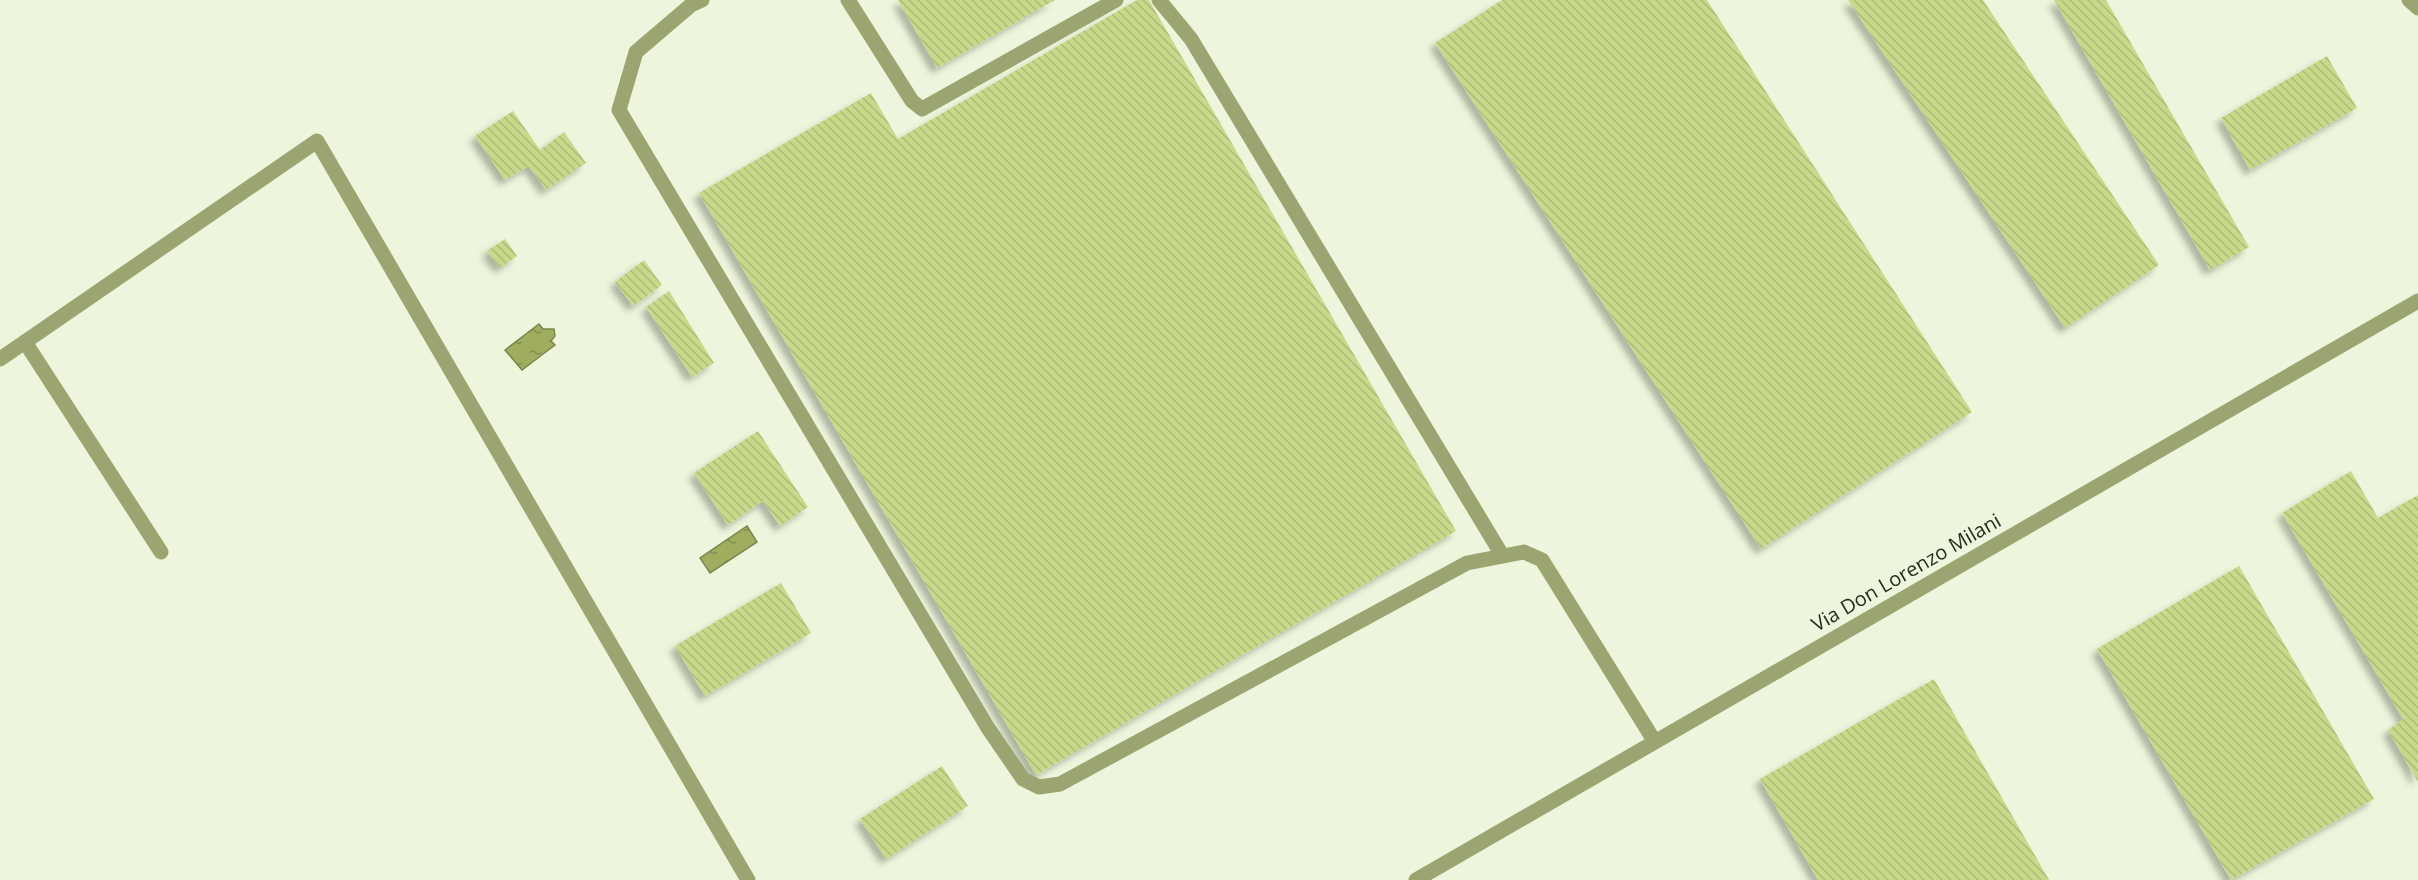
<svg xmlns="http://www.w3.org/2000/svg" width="2418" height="880" font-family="'Open Sans',sans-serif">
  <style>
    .water { fill: url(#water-ripples); stroke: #7c864d; stroke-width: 1.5 }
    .building { fill: url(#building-back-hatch); filter: url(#shadow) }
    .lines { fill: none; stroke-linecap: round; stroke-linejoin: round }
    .lane { stroke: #9ca571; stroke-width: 15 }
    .street { stroke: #9ca571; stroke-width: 15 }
    .labels { text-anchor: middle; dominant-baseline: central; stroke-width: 4.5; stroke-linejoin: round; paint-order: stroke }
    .street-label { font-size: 20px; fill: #292b22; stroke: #eff5dc }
  </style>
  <defs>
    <pattern id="water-ripples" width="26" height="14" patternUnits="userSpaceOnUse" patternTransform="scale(1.5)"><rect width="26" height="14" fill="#a0ad5f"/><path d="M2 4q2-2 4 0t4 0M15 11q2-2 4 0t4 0" fill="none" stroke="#828d4e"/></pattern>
    <pattern id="building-back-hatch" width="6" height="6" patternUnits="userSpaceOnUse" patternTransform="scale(1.5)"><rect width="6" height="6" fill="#cad88a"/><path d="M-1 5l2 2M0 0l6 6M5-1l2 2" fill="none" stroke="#aeba77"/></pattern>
    <filter id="shadow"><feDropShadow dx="-5.5" dy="5.5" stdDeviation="3" flood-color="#0004"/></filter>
  </defs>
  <rect width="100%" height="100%" fill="#eff5dc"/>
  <g class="water">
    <polygon points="539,324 543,329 554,329 555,336 551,341 555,345 522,370 505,350"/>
    <polygon points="747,526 757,542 710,573 700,558"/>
  </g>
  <g class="building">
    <polygon points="898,0 1055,0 937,68"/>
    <polygon points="1137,0 1149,0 1456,531 1036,775 699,193 871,93 898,139"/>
    <polygon points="1502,0 1707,0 1972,412 1761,549 1435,43"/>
    <polygon points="1848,0 1983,0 2159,265 2065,328"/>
    <polygon points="2054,0 2106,0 2249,247 2210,270"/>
    <polygon points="2327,56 2357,108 2250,170 2221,118"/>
    <polygon points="513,111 540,150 564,132 586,163 546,190 529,166 505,180 475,136"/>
    <polygon points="505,239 517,256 500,268 487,251"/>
    <polygon points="644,260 662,285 633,306 615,282"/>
    <polygon points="669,291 714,363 692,377 646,307"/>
    <polygon points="758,431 808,507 780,526 763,501 728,525 694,473"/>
    <polygon points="2351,471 2378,518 2418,495 2418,782 2388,730 2412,714 2403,719 2282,513"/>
    <polygon points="2239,566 2374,799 2231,880 2097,649"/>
    <polygon points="781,583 811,633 705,696 675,646"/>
    <polygon points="1934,679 2049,880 1818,880 1760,779"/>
    <polygon points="942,766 968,806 886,859 860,819"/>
  </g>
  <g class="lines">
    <g class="lane">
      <polyline points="702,0 691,5 636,52 619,110 988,728 1023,779 1039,787 1060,784 1467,563 1524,552 1542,560 1655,742"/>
      <polyline points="848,0 912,101 922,109 1116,0"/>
      <polyline points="1159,0 1191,39 1502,555"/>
    </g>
    <g class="street">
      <polyline points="2409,0 2418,8"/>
      <polyline points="25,342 161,552"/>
      <polyline points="0,359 317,141 748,880"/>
      <polyline points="1416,880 2418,301"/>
    </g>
  </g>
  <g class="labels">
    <g class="street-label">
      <text transform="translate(1906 572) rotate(-30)">Via Don Lorenzo Milani</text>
    </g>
  </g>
</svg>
